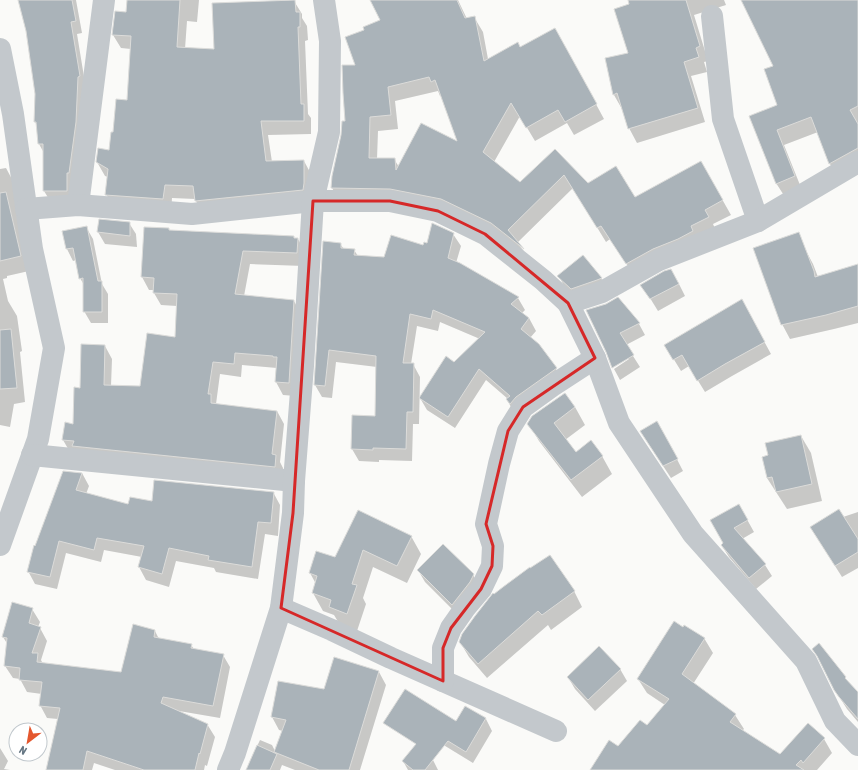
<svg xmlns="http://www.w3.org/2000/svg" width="858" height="770" font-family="'Asap Condensed',sans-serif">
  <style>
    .shadow { fill: #0003; fill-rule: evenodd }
    .building { fill: #aab3b9; stroke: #dcdcda; fill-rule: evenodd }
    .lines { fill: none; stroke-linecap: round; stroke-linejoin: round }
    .minor { stroke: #c3c8cc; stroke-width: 22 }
    .marked { fill: none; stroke: #d62828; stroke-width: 3; stroke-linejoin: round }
  </style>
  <rect width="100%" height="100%" fill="#fafaf8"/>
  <g class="shadow">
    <polygon points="19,0 76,0 82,33 77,34 86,89 74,203 52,204 44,191 44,153 39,144 37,125 35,122 36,93 27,31"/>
    <polygon points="128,0 199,0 197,22 187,21 185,49 215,50 294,1 302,14 302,18 307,26 308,40 305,41 308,114 311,118 311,134 268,135 272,162 304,161 311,174 312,197 203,214 196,201 195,199 172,198 171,212 114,208 106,194 108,177 105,176 97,162 110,151 114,133 128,101 131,49 121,48 113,35 127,13"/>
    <path d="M371,0H458L467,19L474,17L483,32L488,59L520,48L563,43L604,119L574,135L567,123L535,141L520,116L494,162L521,184L555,150L588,184L635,199L701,162L731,215L713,224L716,231L636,278L610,239L606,242L573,188L517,243L523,250L529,260L450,213L341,203L332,188L333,176L346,122L357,66L365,31L381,20ZM438,91L440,96L441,95L459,143L399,167L394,159H377L378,131L398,129L395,101Z"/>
    <polygon points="629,0 724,0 726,5 694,15 708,61 704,62 707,72 691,76 705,122 637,143 629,128 622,109 614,95 606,59 629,54 630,5"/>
    <polygon points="742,0 858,0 858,167 838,178 830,164 818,132 784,145 802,190 785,197 776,183 750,116 778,105 775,66"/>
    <polygon points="6,168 14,183 29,271 7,276 7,278 3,279 8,301 17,316 22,351 20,352 25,402 14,404 10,427 0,425 0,169"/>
    <polygon points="100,220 129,223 136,234 137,247 105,244 98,232"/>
    <polygon points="86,227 93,239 102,284 108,294 108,323 91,323 84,311 84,285 80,278 76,260 73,261 67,249 63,232"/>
    <polygon points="169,229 170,232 298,239 305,252 304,266 250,264 244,296 294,301 301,314 296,396 283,395 276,382 277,368 242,365 241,377 220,374 216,404 277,411 284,424 280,462 283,468 282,479 70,452 63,440 74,425 81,389 105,346 112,359 111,386 141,387 176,338 177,306 161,305 154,293 154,290 149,290 142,277"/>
    <polygon points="453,234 461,246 456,263 518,298 525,310 522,313 529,318 536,331 530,338 556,369 563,381 514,412 507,400 508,399 486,380 455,428 427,410 420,398 454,363 480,339 440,322 438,331 417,326 411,364 413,364 420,377 419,424 413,424 412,461 379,460 379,462 359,461 352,449 376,417 377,367 336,362 332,398 322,397 315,385 340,244 344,249 354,250 358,256 385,258 424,246"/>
    <polygon points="805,249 813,264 818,277 858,265 858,323 834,329 790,339 782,324"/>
    <polygon points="559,276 601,278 608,290 579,300 565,288"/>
    <polygon points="678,282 685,296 658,311 642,285"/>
    <polygon points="618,298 639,324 645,335 626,345 640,367 620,380 614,369 629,359 628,358 613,367 613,368 607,352"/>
    <polygon points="748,312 771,354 732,376 705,392 689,366 681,371 665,345"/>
    <polygon points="575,407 585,425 565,440 576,453 602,456 612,474 582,497 539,441 529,424"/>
    <polygon points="664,434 683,471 671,478 648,443"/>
    <polygon points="801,436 811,453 822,501 787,509 767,478 769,456"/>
    <polygon points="82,473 89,486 86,494 129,506 153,502 273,492 280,505 278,536 265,534 258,579 216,572 214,568 176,561 169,587 146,580 139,567 142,557 104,550 101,562 66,553 57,589 35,584 28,571 36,547"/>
    <polygon points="739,505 754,532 742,539 765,565 772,576 756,589 729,557 722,546 724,544"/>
    <polygon points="358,511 411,536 421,554 407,583 373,567 363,598 366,604 357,631 340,625 334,615 323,611 313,593 316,584 310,573 336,559"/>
    <polygon points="858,512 858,568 842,577 818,539 843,517"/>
    <polygon points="418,570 473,575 480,587 459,616 425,582"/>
    <polygon points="574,591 582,607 551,630 548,625 487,678 469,657 460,642"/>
    <polygon points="32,609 40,622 38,627 40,628 47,641 41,660 43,664 122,673 155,631 159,639 191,645 194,649 223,655 230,667 220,718 179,711 179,712 207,724 215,737 207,766 205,765 204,770 115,770 94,763 92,770 53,770 58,719 47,718 40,705 42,694 27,692 20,679 13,678 5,666 8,645 3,637"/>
    <polygon points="704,638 713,653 693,684 735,715 744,729 742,731 780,755 824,739 832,753 817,770 597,770 618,747 647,727 665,705 647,693 638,679"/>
    <polygon points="620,669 627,681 595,711 575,689 568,677"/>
    <polygon points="379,672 386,685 360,770 295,770 282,765 280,770 246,770 260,740 272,745 275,751 283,731 279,730 272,717 324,691"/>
    <polygon points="845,678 848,683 858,694 858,722 847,709 835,690"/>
    <polygon points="466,707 486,719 492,731 473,763 401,719 456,723"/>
    <polygon points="0,748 8,761 4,769 10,770 0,770"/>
    <polygon points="433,760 438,770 408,770 403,761"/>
  </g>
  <g class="building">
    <polygon points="18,0 72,0 76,21 71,22 80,76 78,77 76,122 69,173 67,173 67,191 43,191 43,144 38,144 36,122 34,122 35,94 26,31"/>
    <polygon points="127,0 180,0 177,47 214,49 212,3 295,0 296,12 300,12 300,27 298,27 301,104 304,104 304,121 261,121 266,161 304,160 304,183 303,190 195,201 193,186 165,185 163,199 105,195 108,169 96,162 98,148 109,150 111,132 113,132 116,99 127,100 131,36 112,35 115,11 126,12"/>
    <path d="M370,0H457L465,18L475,16L484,61L518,42L520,47L555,28L597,104L565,122L558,110L526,128L511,103L483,152L520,182L555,149L588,183L616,166L635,197L701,161L723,200L705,210L709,217L691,226L693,231L678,239L653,249L626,264L601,226L597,228L564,175L508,230L524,249L491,223L441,199L390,189L331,188L332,176L341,135L342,121H345L343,93L342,65H355L345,37L364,30L363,27L380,20ZM429,77L431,82L435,80L457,141L421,123L396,170L395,158H369L370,117L391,115L388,87Z"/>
    <polygon points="628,0 686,0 700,46 696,48 699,57 684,62 698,108 628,129 617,93 613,95 605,58 628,53 614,9 629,4"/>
    <polygon points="741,0 858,0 858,106 850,110 858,124 858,148 829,164 811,117 777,130 795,176 776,184 749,116 777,105 764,69 773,66"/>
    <polygon points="6,192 21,256 0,261 0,193"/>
    <polygon points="99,219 130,222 130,236 97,232"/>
    <polygon points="432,223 454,233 448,258 460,263 519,297 511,304 529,318 521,329 539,344 557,368 516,397 510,404 506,399 510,396 479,369 448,417 419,398 446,356 454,362 485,332 433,310 431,319 410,314 403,363 414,363 413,412 407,412 406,449 373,448 373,450 351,449 352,415 375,416 376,356 329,350 325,386 314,385 323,241 341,243 341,248 355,249 354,255 384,257 391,235 423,245 424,242 427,243"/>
    <polygon points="87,226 98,281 102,281 102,312 83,312 83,278 79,279 73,248 66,249 62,231"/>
    <polygon points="144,227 169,228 169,230 294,236 294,238 298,238 297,253 243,251 235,294 294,300 289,383 275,382 277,357 273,357 273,356 235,353 234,364 213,362 208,394 211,394 211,403 277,411 272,454 276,455 275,467 72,446 74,441 62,440 65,422 73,424 74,387 80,388 81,344 105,345 104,385 140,386 147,333 175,337 177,294 153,293 154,278 141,277"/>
    <polygon points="799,232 814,271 815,277 858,264 858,306 826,315 781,325 753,248"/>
    <polygon points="583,255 602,278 597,280 571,289 557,276"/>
    <polygon points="671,269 679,284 650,299 640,285 664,271"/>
    <polygon points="618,297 640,323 620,333 634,355 612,368 606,352 586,310 606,304"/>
    <polygon points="742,299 765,342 725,364 697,381 682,355 673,360 664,345"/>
    <polygon points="11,329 17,388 0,389 0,330"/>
    <polygon points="565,393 575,407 554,423 576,452 591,440 603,456 571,480 527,424 532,416"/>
    <polygon points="657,421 678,459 663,466 640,431"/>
    <polygon points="801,435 812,484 776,492 772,477 767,478 762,457 768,455 765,443"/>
    <polygon points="63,471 82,473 76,490 128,504 130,497 152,501 154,480 274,492 271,523 258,522 252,567 208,560 209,556 169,548 162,574 138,567 144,546 97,538 94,550 59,541 50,577 27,572 34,545 35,546"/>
    <polygon points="739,504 748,520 734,528 766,564 749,578 721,545 723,543 710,520"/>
    <polygon points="839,509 858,539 858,552 835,566 810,527"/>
    <polygon points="358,510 412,536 397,566 363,550 352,584 357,585 347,614 329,607 331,600 312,593 317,576 309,573 316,551 335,557"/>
    <polygon points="443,544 474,574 470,582 452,605 417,570"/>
    <polygon points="550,555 575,591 542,615 538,611 478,664 459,642 462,634 475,616 493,593 494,594 503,587 530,567 530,568"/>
    <polygon points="12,602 33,608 29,623 41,627 32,653 38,653 37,662 121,672 133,624 155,630 154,637 192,644 191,648 224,654 213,706 163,697 161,703 208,724 200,754 199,753 195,770 144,770 87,751 83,770 46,770 60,708 39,706 42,682 19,680 20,668 4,666 7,638 2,637"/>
    <polygon points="674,621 683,627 684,625 705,638 682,674 736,714 730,722 780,754 808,723 825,738 803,763 801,760 796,765 804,770 590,770 609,740 618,746 640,720 647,725 669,699 637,679"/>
    <polygon points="819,643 846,677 845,678 858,692 858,719 839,697 834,690 817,656 812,649"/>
    <polygon points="599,646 621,669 588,700 567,677"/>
    <polygon points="334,657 379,671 349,770 319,770 274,752 286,720 271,717 278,681 324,689"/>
    <polygon points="405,689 456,721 465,706 486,718 466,752 448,741 425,770 413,770 402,761 416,744 383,723"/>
    <polygon points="257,745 277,754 270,770 246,770"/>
  </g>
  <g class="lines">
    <g class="minor">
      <polyline points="712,16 723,119 758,221"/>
      <polyline points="0,49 13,114 32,249 54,348 38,439 0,545"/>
      <polyline points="78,205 104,0"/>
      <polyline points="26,209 78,205 192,214 313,201 390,201 438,211 485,234 543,280 568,303 595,358 619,423 693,534 806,661 835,721 858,745"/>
      <polyline points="568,303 602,292 659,260 758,221 858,162"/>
      <polyline points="32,455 294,481"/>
      <polyline points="281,608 332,630 391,658 556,731"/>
      <polyline points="443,681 443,648 451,628 465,608 481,589 492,566 493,546 486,524 499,464 508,431 523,407 552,386 595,358"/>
      <polyline points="228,770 235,753 281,608 293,513 294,481 303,366 313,201 329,132 330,41 324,0"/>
    </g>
  </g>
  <path class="marked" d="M313,201H390L438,211L485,234L568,303L595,358L523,407L508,431L486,524L493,546L492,566L481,589L451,628L443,648V681L281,608L293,513Z"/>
  <g transform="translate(28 742) rotate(211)"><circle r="19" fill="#ffffff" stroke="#c1c8cd"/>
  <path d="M0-3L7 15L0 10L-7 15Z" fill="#e4572e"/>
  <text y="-6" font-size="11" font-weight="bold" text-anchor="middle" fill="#657683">N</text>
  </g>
</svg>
